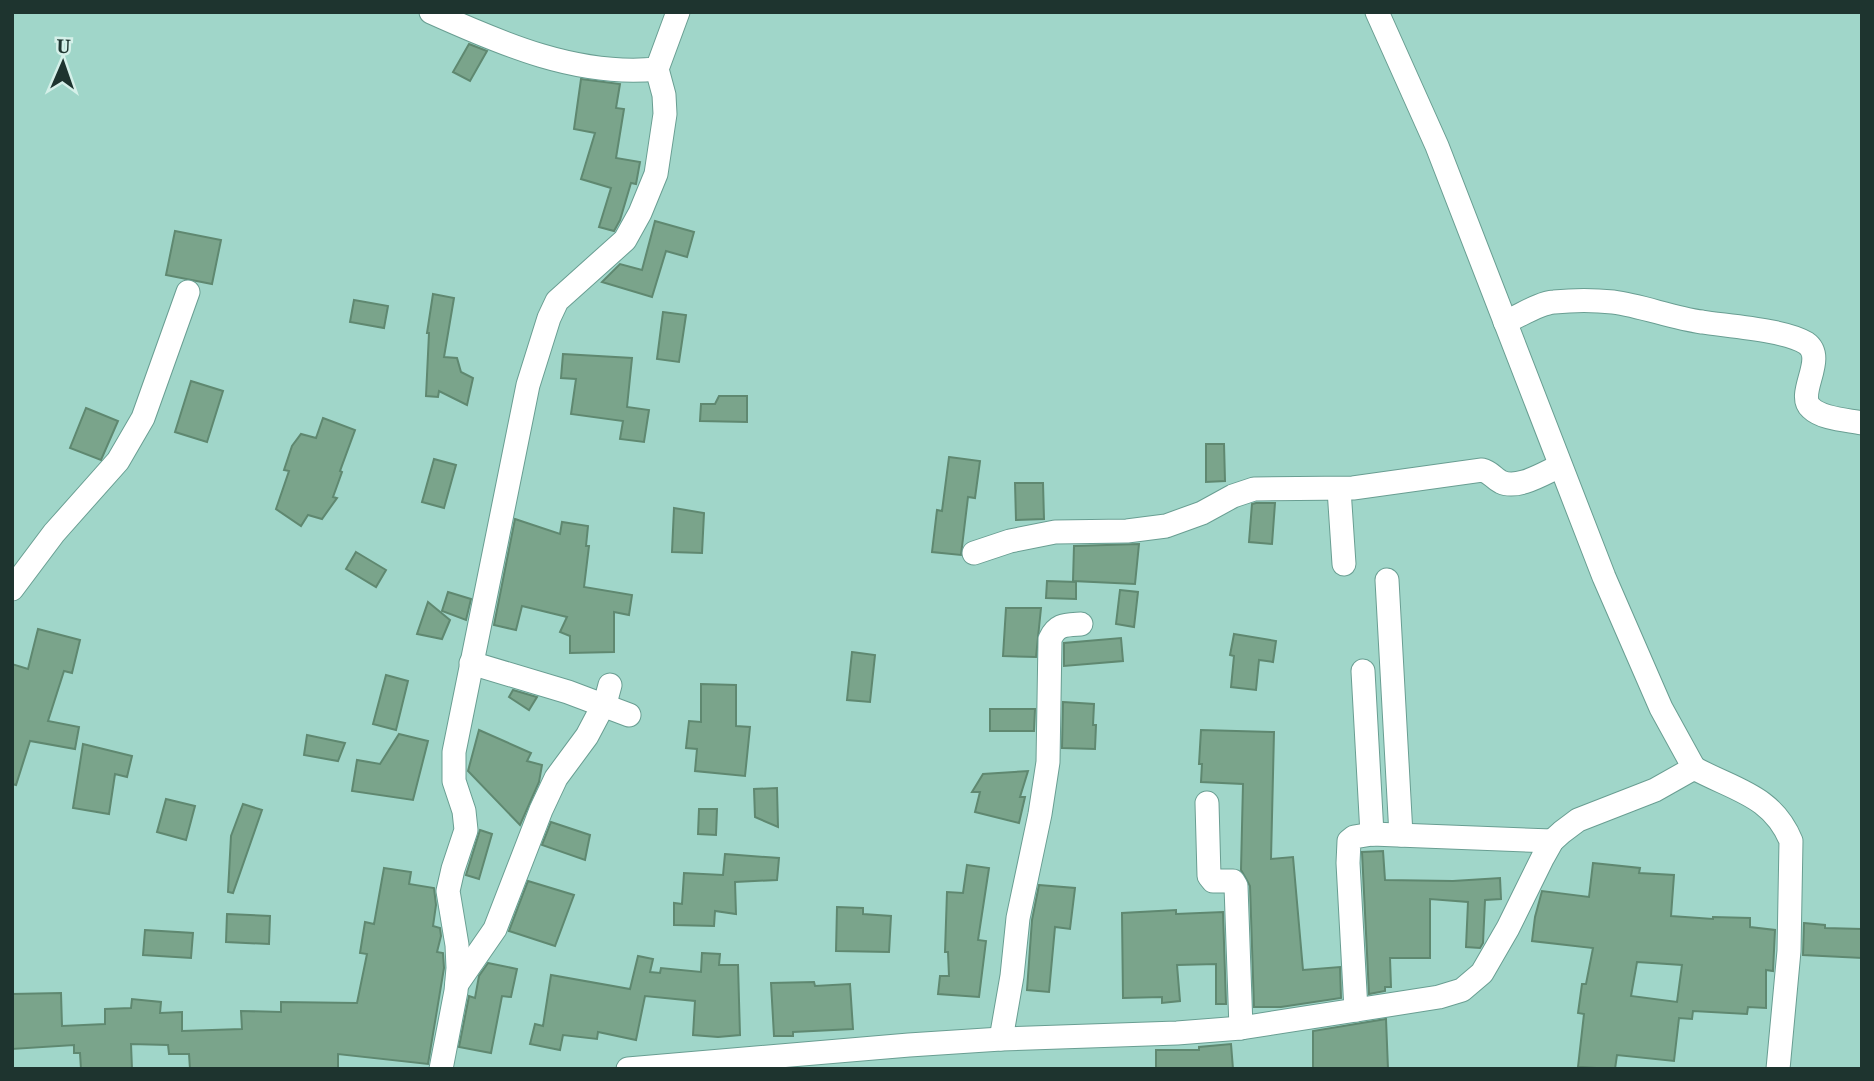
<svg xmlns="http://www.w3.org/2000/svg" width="1874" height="1081" font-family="'Noto Serif',serif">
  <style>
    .building { fill: #7aa48b; stroke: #5f8870; stroke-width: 2; fill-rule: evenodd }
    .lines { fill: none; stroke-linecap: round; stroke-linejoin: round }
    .minor-casing { stroke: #699e92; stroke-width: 25 }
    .minor { stroke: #fff; stroke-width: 23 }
  </style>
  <rect width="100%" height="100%" fill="#a0d6c9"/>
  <g class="building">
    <polygon points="469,44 487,51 470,81 453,72"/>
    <polygon points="581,79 620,84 616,108 624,109 616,158 640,162 636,184 631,183 620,220 614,231 599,227 611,188 581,179 595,133 574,129"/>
    <polygon points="655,221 694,232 687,257 666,251 652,297 602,282 620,264 642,270"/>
    <polygon points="175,231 221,240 212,284 166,275"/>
    <polygon points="433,294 454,298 444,357 457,358 461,372 473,378 467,405 439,391 438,397 426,396 429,333 427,333"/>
    <polygon points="354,300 388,306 384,328 350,322"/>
    <polygon points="663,312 686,315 679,362 657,359"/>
    <polygon points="563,354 632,358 627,407 649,410 644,442 620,439 623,421 571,414 576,379 561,378"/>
    <polygon points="191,381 223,391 207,442 175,432"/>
    <polygon points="719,396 747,396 747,422 700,421 701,404 715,404"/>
    <polygon points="86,408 118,421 101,460 70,448"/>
    <polygon points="323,418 355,430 340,471 342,472 333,497 337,498 322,519 308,515 301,526 276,509 289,471 284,470 292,446 301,434 316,438"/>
    <polygon points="1206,444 1224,444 1225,481 1206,482"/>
    <polygon points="949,457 980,461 975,498 968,497 961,555 932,552 937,510 942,511"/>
    <polygon points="434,459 456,465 444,508 422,502"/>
    <polygon points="1015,483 1043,483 1044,519 1016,520"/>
    <polygon points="1256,503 1275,503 1272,544 1249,542 1252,504"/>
    <polygon points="674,508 704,513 702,553 672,552"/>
    <polygon points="515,519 560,534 562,522 588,526 586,546 589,546 584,587 632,595 629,615 614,612 614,652 570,653 570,636 560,632 567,617 522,606 516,630 494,625"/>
    <polygon points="1139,544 1135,584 1073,581 1074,546"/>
    <polygon points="356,552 386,570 376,587 346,569"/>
    <polygon points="1047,581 1076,582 1076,599 1046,598"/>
    <polygon points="1120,590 1138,592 1134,627 1116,624"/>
    <polygon points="448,592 471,599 466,620 442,611"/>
    <polygon points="428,602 450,620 442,639 417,634"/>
    <polygon points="1006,608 1041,608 1036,657 1003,656"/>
    <polygon points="38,629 80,640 72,673 64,671 48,721 79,727 75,749 30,741 16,785 12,784 12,664 28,669"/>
    <polygon points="1234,634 1276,641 1273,662 1259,660 1256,690 1231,687 1234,656 1230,655"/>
    <polygon points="1121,638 1123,661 1064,666 1064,643"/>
    <polygon points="852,652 875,655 870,702 847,700"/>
    <polygon points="386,675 408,681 396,730 373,724"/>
    <polygon points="701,684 736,685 736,726 750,727 745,776 695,771 697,749 686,748 689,721 701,722"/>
    <polygon points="513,690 537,697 529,710 509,697"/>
    <polygon points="1063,702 1094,704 1093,725 1096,725 1095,749 1062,748"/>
    <polygon points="990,709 1035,709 1034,731 990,731"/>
    <polygon points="479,730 531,753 527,761 542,765 539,782 520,825 468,771"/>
    <polygon points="1201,730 1274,732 1271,859 1293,857 1303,970 1340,967 1341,998 1281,1007 1254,1007 1250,886 1241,870 1243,784 1201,782 1202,764 1199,764"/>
    <polygon points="399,734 428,741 413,800 352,791 357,760 380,764"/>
    <polygon points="307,735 345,743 338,761 304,755"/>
    <polygon points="83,744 132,756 127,777 115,774 109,814 73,808"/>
    <polygon points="1028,771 1020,797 1025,797 1019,823 975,812 980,792 972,792 983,774"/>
    <polygon points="777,788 778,827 755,817 754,789"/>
    <polygon points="166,799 195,806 186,840 157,832"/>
    <polygon points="243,804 262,810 233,893 228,892 231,836"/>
    <polygon points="699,809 717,809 716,835 698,834"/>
    <polygon points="551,822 590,835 585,860 542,845"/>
    <polygon points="480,830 492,834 479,879 466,875"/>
    <polygon points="1383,851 1385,880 1453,881 1500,878 1501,899 1485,900 1483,943 1480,948 1466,947 1468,902 1430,899 1430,958 1390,958 1391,987 1385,987 1385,991 1369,994 1362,852"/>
    <polygon points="725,854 779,858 777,880 735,882 736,914 715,911 714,926 674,925 674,903 682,904 684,873 723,875"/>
    <path d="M1593,863L1640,868L1639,873L1674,875L1671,916L1713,919V917L1750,918V927L1775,930L1773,971L1766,970V1008L1748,1007L1747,1014L1693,1011L1692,1019L1679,1018L1674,1061L1617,1055L1615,1069L1578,1067L1584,1014L1578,1013L1582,984H1586L1593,948L1532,941L1535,917L1542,891L1589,897ZM1637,962L1682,965L1677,1002L1631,996Z"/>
    <polygon points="967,865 989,868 978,940 986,941 979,997 938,994 940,976 949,976 948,952 945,952 947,892 963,893"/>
    <polygon points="384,868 411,872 409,884 434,888 436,905 433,926 440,928 441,936 437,952 443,953 444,968 428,1064 338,1054 338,1068 190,1069 189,1054 169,1054 168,1045 131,1044 132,1069 81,1069 80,1053 74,1053 74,1045 12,1049 12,994 61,993 62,1026 105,1024 105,1009 131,1008 132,999 161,1002 160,1013 182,1012 182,1031 242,1029 241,1011 281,1012 281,1002 357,1003 367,954 360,953 365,922 374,924"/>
    <polygon points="528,881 574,895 555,946 509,931"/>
    <polygon points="1039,885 1075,888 1070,929 1055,927 1049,992 1027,990 1032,920"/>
    <polygon points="837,907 863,908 863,914 891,916 889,952 836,951"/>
    <polygon points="1176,910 1176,914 1223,912 1226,1004 1216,1004 1216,964 1177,965 1180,1001 1162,1003 1162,997 1123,998 1122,913"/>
    <polygon points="227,914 270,916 269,944 226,942"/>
    <polygon points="1804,923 1825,925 1825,928 1862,929 1862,958 1803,955"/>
    <polygon points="145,930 193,933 191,958 143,955"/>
    <polygon points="702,953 720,954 719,965 738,965 740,1035 718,1037 693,1035 695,1001 645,996 636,1040 598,1032 597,1039 563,1035 560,1050 530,1044 535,1024 543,1026 551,975 630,989 638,956 653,959 650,972 660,973 661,968 701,972"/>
    <polygon points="488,963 517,969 511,997 502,996 491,1053 459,1047 469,996 475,998 479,976"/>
    <polygon points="814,982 815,986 850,984 853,1029 793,1032 793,1036 774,1036 771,983"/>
    <polygon points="1386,1019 1388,1069 1313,1069 1313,1031"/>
    <polygon points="1231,1044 1233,1069 1156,1069 1156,1050 1199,1050 1199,1047"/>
  </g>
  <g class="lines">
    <defs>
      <g id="minor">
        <path d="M431,12C502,44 578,77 657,69L678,12"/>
        <polyline points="1377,12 1437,146 1604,577 1661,708 1694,768"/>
        <path d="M1505,322C1520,316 1539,303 1554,302C1573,300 1595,300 1613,302C1643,306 1672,318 1702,322C1727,326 1786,330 1806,343C1828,358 1795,394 1811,408C1822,419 1847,420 1862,423"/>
        <polyline points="1339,489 1344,564"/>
        <path d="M974,553L1010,541L1055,532L1127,531L1166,526L1202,513L1233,496L1254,489L1353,488L1482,470C1491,472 1493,478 1501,482C1518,490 1544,473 1560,466"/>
        <polyline points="1387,580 1401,835"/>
        <polyline points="12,589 54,533 118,461 143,418 188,292"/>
        <polyline points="471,663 568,692 629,715"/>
        <polyline points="1363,671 1372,834"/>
        <polyline points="1207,803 1209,876 1213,881 1233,881 1236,886 1241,1028"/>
        <polyline points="457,984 495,929 541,810 556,778 587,736 606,700 610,685"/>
        <polyline points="1356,1010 1348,863 1349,841 1354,837 1372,834 1552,841"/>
        <path d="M1001,1039L1012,976L1018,918L1040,814L1048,762L1050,639C1057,624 1065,625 1081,624"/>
        <polyline points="441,1069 456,991 458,968 457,945 448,891 453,869 466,830 464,811 454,781 454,752 528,385 549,318 557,301 625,240 640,213 656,174 665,114 664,95 657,69"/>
        <path d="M628,1069L909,1045L1001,1039L1177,1033L1241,1028L1439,997L1462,990L1482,973L1508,928L1543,857L1552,841L1562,832L1578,820L1655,790L1694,768C1734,790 1772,795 1791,841L1789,951L1778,1069"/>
      </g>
    </defs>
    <use href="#minor" class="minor-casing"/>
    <use href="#minor" class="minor"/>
  </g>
  <rect width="1874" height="1081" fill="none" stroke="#1e342f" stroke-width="28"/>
  <g transform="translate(63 63) rotate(2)" stroke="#d5f0e9" stroke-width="5" paint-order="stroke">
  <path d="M0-5L12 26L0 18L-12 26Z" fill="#1e342f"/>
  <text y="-10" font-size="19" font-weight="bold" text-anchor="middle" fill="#1e342f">U</text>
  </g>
</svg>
